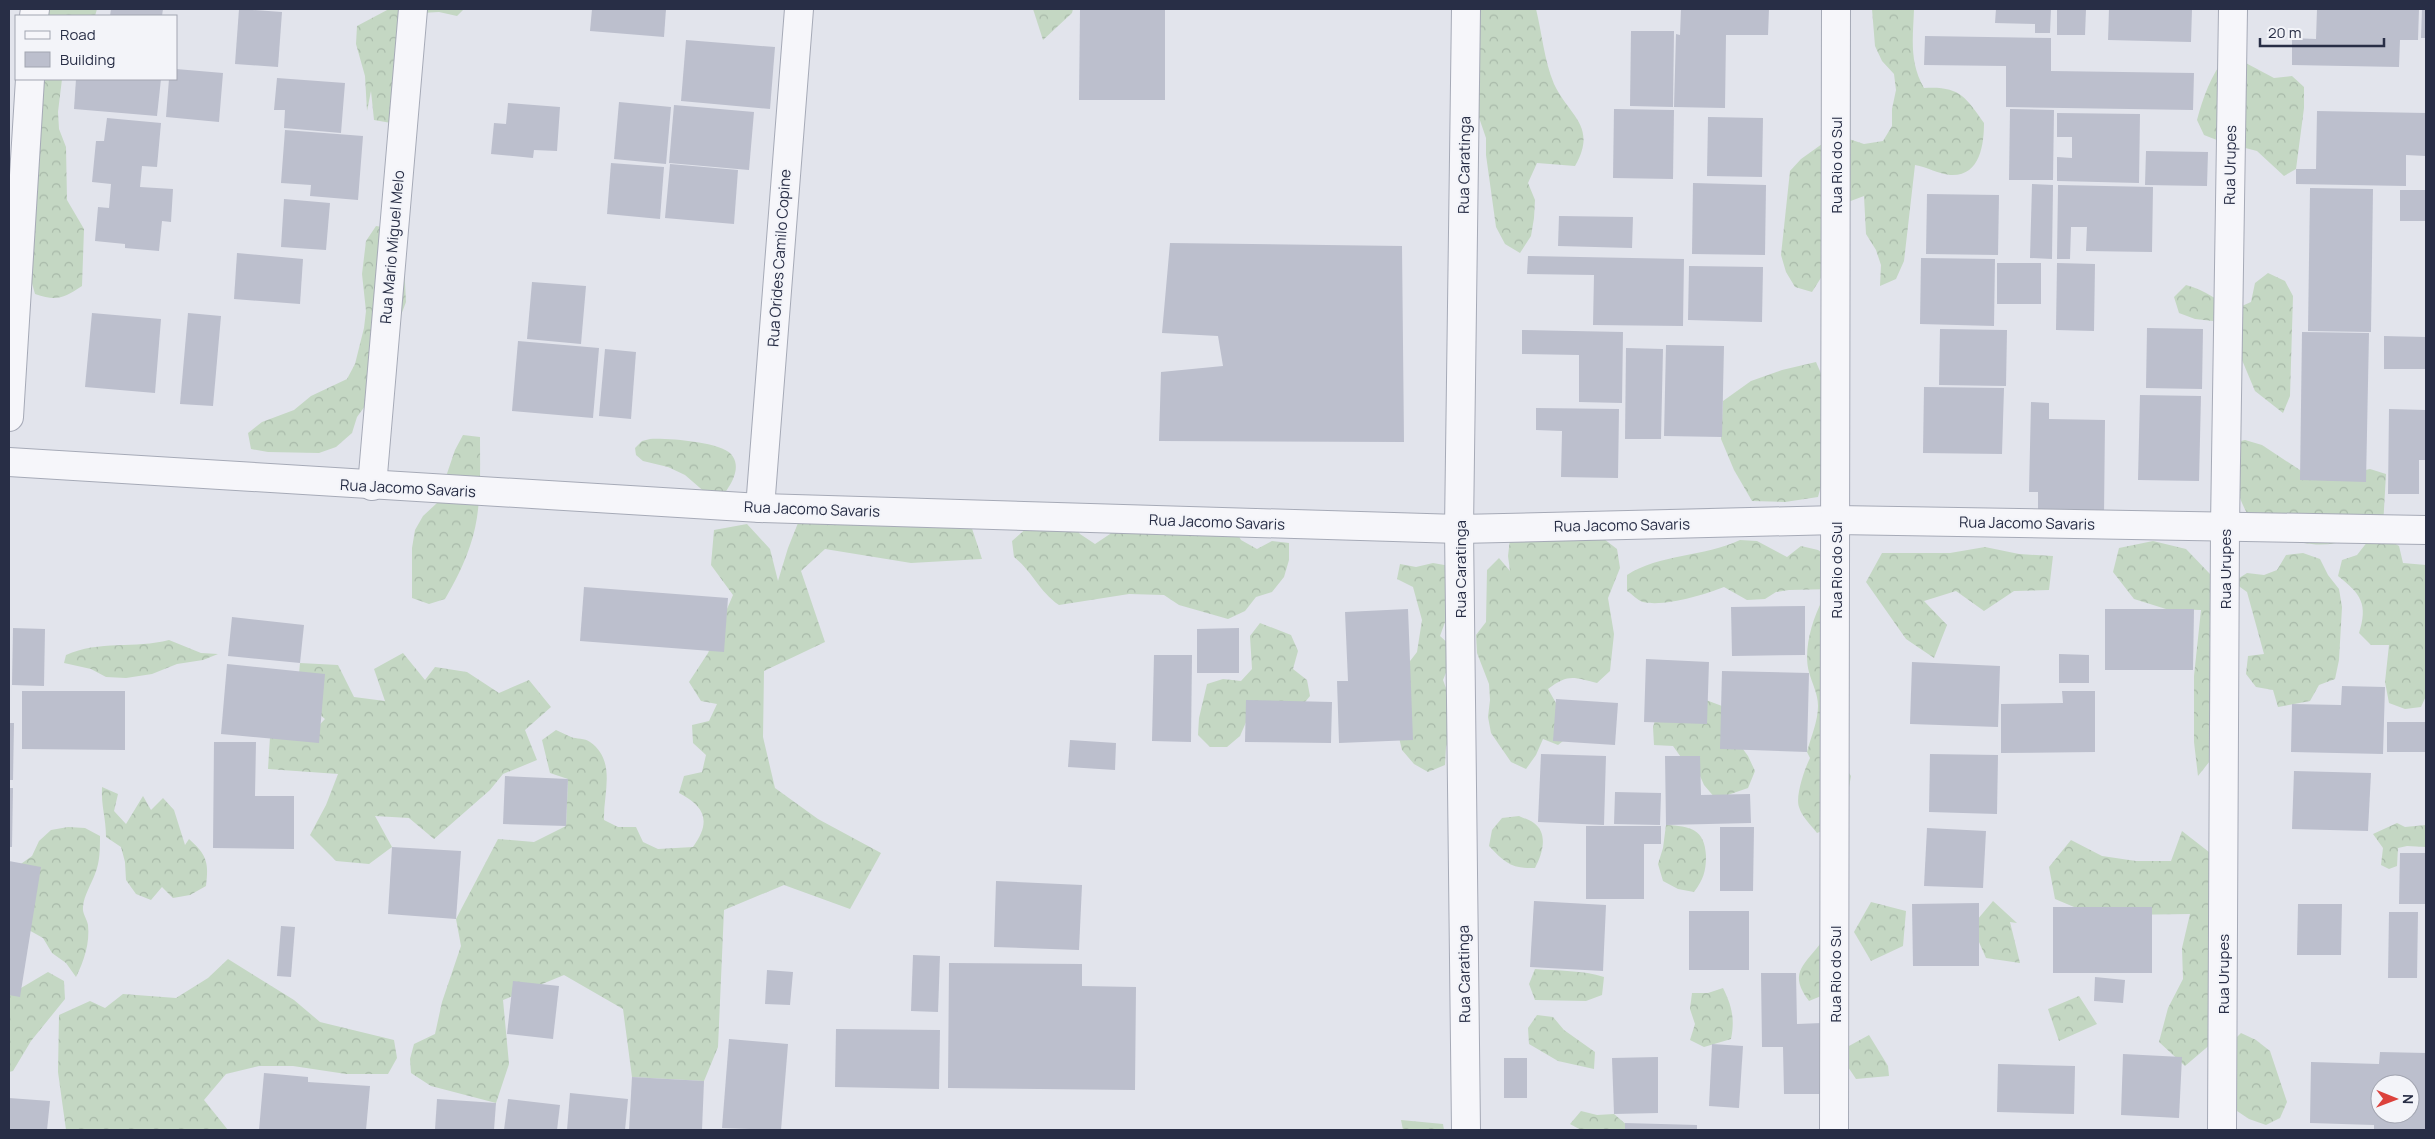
<svg xmlns="http://www.w3.org/2000/svg" width="2435" height="1139" font-family="Manrope,sans-serif">
  <style>
    .forest { fill: url(#forest-crowns) }
    .building { fill: #bcbfcd; fill-rule: evenodd }
    .lines { fill: none; stroke-linecap: round; stroke-linejoin: round }
    .street-casing { stroke: #a6aab7; stroke-width: 30 }
    .street { stroke: #f6f6fa; stroke-width: 28 }
    .labels { text-anchor: middle; dominant-baseline: central; stroke-width: 4; stroke-linejoin: round; paint-order: stroke }
    .street-label { font-size: 15px; fill: #282e46; stroke: #f3f4f9 }
  </style>
  <defs>
    <pattern id="forest-crowns" width="20" height="18" patternUnits="userSpaceOnUse" patternTransform="scale(1.25)"><rect width="20" height="18" fill="#c4d7c3"/><path d="M2 6a3 3 0 1 1 6 0M12 15a3 3 0 1 1 6 0" fill="none" stroke="#a8b9a9"/></pattern>
  </defs>
  <rect width="100%" height="100%" fill="#e2e4ec"/>
  <g class="forest">
    <polygon points="47,9 97,9 95,16 46,16"/>
    <polygon points="389,9 464,9 457,16 439,12 421,13 391,123 374,120 371,91 367,111 365,76 356,44 357,26"/>
    <polygon points="1033,9 1073,9 1072,13 1043,40"/>
    <path d="M1474,9H1536C1542,33 1544,60 1554,84C1569,116 1598,126 1575,166L1537,163L1528,183L1535,200L1534,218L1531,236L1520,253L1505,244L1496,227L1486,155V138L1473,100Z"/>
    <path d="M1872,9H1914C1913,38 1909,62 1924,88C1959,86 1965,96 1984,123C1984,145 1980,177 1950,175C1939,174 1927,167 1915,165L1904,261L1896,279L1880,286L1881,265L1876,250L1866,234L1864,196L1848,202L1824,273L1812,292L1795,287L1786,272L1781,255L1790,171L1801,159L1829,139L1846,138L1864,144L1883,141L1892,126V109L1896,90L1894,74L1882,61L1875,46Z"/>
    <path d="M2225,57L2242,61L2274,78L2292,76L2304,87V108L2296,169L2284,176L2257,151L2222,142L2204,135L2197,120C2203,97 2211,76 2225,57Z"/>
    <path d="M44,79H62L58,112L59,129L66,147L67,200L84,229L82,286C63,299 56,301 35,294L30,276Z"/>
    <polygon points="376,226 395,229 404,263 406,302 368,402 357,417 352,433 336,447 319,453 268,452 251,449 248,433 262,422 294,410 311,396 347,379 355,364 364,328 366,311 362,274 366,241"/>
    <path d="M2268,273L2285,281L2293,296L2290,396L2283,413L2255,391L2229,329L2213,321L2195,319L2179,313L2174,297L2186,285C2206,290 2217,301 2235,309L2251,302L2255,283Z"/>
    <polygon points="1816,362 1830,394 1827,464 1818,497 1785,502 1752,501 1734,470 1721,439 1723,401 1751,381 1782,370"/>
    <path d="M463,435L480,437C480,473 482,512 470,546C464,564 455,582 445,599L429,604L412,598V548L415,530L423,516L437,503L455,450Z"/>
    <path d="M650,439C667,438 720,442 731,454C742,467 732,483 724,494H707L685,475L668,467L643,461L636,455L635,448L642,441Z"/>
    <path d="M2245,440L2262,445L2306,474L2337,476L2370,469L2386,474L2383,527C2342,545 2315,553 2272,532C2266,529 2256,527 2252,521C2236,499 2233,471 2228,444Z"/>
    <path d="M965,507L982,559L911,563L825,549L801,571L825,642L764,671L763,737L775,788L818,819L881,853L850,909L784,885L724,910L718,1047L704,1081L632,1077L623,1009L564,975L503,1000L509,1064L496,1103L431,1086L411,1073L410,1059L414,1044L435,1034L442,1002L461,946L456,919L498,839L534,842L566,826L568,779L550,773L542,740L556,730C561,732 566,735 571,737C576,739 585,738 590,742C617,761 603,794 604,820L618,827H636L643,842L658,849L693,847C711,822 706,807 679,793L684,776L702,772L706,755L693,743L692,725L709,721L717,704L701,701L689,682L708,653L733,595L711,565L714,530L747,524L770,549L778,581L788,548L802,513Z"/>
    <path d="M1118,518L1233,525L1241,540L1257,549L1272,541L1289,543V560L1284,577L1272,592L1256,597L1245,611L1228,619L1179,605L1164,595L1129,594L1059,605C1038,590 1033,572 1014,557L1012,541L1037,519L1070,521L1080,534L1095,544L1110,534Z"/>
    <path d="M2385,538L2399,546L2403,563L2426,565V696L2421,707L2405,709L2389,703L2385,682L2389,645H2371L2359,633C2368,604 2361,594 2338,576L2342,560L2357,555L2368,541Z"/>
    <path d="M1510,539H1604L1617,549L1620,568L1608,598L1614,634L1610,671L1597,683C1573,677 1568,674 1548,689L1573,733L1558,745L1543,739L1536,755L1526,769L1511,762L1491,733L1488,717L1490,700L1489,684L1477,653L1476,635L1486,622L1487,570L1499,558L1510,571L1508,556Z"/>
    <path d="M1740,540L1757,541L1787,557L1801,546L1818,550L1832,559L1835,589L1789,590L1776,592L1765,599L1747,600L1724,587C1704,595 1664,607 1643,602C1638,601 1632,594 1627,591V575C1659,554 1704,557 1740,540Z"/>
    <polygon points="2153,541 2186,549 2210,574 2220,608 2221,747 2198,776 2194,742 2194,676 2201,610 2166,609 2134,599 2113,572 2119,548"/>
    <polygon points="1985,547 2019,554 2053,556 2049,590 2014,591 1984,611 1956,591 1924,601 1947,625 1934,658 1906,639 1866,582 1882,553 1950,553"/>
    <polygon points="2303,553 2320,559 2328,575 2339,589 2342,607 2339,660 2335,679 2319,685 2310,701 2278,707 2273,690 2256,687 2246,674 2248,656 2264,654 2247,592 2233,582 2247,573 2264,575 2277,570 2286,555"/>
    <polygon points="1433,563 1450,566 1453,600 1440,636 1452,647 1450,663 1443,680 1449,696 1453,729 1446,747 1445,765 1428,772 1414,764 1402,750 1396,725 1407,665 1417,652 1422,620 1413,587 1397,579 1400,564 1416,567"/>
    <path d="M1822,601L1841,761L1851,776L1848,793L1834,826L1817,833C1811,825 1802,817 1799,807C1795,796 1805,768 1810,758L1807,752C1811,737 1818,721 1818,706C1818,693 1812,684 1809,672C1803,651 1812,620 1822,601Z"/>
    <polygon points="1260,623 1291,635 1298,651 1293,669 1307,680 1310,696 1301,707 1247,720 1240,736 1227,747 1210,747 1198,735 1199,718 1207,684 1223,679 1241,681 1252,669 1250,636"/>
    <path d="M169,640L201,653L218,654L203,660L177,664L152,674L126,678L106,677L91,669L64,663L66,655C99,640 135,649 169,640Z"/>
    <polygon points="403,653 425,680 435,667 467,672 499,693 529,680 551,707 525,730 537,760 503,774 490,790 434,839 409,818 375,816 392,847 369,864 336,861 310,835 326,805 338,774 268,769 270,737 304,741 325,719 297,696 300,663 338,665 354,697 385,701 374,669"/>
    <polygon points="1706,700 1722,706 1737,741 1748,756 1755,771 1748,788 1716,799 1704,785 1697,769 1683,760 1673,746 1654,745 1653,727 1658,711"/>
    <path d="M102,787L118,794L114,811L126,824L143,796L151,810L163,798L174,810L185,845L189,839C207,855 209,863 206,886L190,895L173,898L162,887L151,900L136,894L126,880L125,862L121,847L106,837C106,818 101,806 102,787Z"/>
    <path d="M1519,816C1523,818 1530,820 1534,823C1549,834 1542,855 1535,868C1512,869 1505,863 1489,846L1492,830L1502,818Z"/>
    <polygon points="2397,823 2405,827 2426,825 2426,847 2407,846 2398,848 2397,866 2389,869 2381,865 2383,848 2373,834"/>
    <path d="M1666,825C1690,826 1705,829 1706,856C1706,872 1703,880 1694,892L1678,889L1663,881L1658,864L1663,848Z"/>
    <path d="M68,827L85,828L100,836C100,849 100,862 95,874C91,885 84,895 83,907C82,913 87,919 88,925C90,943 84,961 76,977L66,963L52,953L43,938L27,929L18,866L32,856L39,841L51,830Z"/>
    <path d="M2182,831L2209,852L2220,867C2211,929 2204,980 2212,1043L2185,1066L2159,1042L2168,1008L2183,979L2182,948L2190,914L2120,915L2086,912L2055,899L2049,867L2071,840L2102,856L2136,861H2171Z"/>
    <polygon points="1993,901 2017,923 2010,922 2020,963 1986,958 1972,926"/>
    <polygon points="1871,902 1906,911 1903,946 1871,961 1854,932"/>
    <path d="M1820,944L1835,951L1826,994L1809,1001C1789,974 1802,967 1820,944Z"/>
    <polygon points="228,959 294,1000 320,1022 394,1040 397,1058 388,1074 346,1074 293,1066 259,1066 226,1074 204,1100 228,1130 66,1130 58,1072 59,1015 90,1001 105,1008 123,994 176,998 208,978"/>
    <path d="M1535,969C1558,971 1583,970 1604,977L1602,995L1586,1001L1535,1000L1529,984Z"/>
    <polygon points="48,972 64,981 65,999 31,1041 13,1071 9,1072 9,990 21,988"/>
    <path d="M1723,988C1732,1006 1735,1019 1731,1039L1704,1047L1690,1040L1695,1024L1690,1009L1692,993H1708Z"/>
    <polygon points="2079,996 2097,1024 2059,1041 2048,1009"/>
    <polygon points="1537,1015 1553,1017 1564,1030 1595,1052 1594,1069 1558,1061 1529,1044 1528,1028"/>
    <polygon points="2241,1033 2256,1040 2270,1051 2287,1102 2280,1118 2266,1125 2249,1119 2234,1109 2229,1045"/>
    <polygon points="1869,1035 1888,1066 1889,1076 1856,1079 1838,1052"/>
    <polygon points="1581,1111 1597,1115 1614,1114 1628,1126 1630,1130 1581,1130 1570,1124"/>
    <polygon points="1401,1120 1443,1124 1444,1130 1403,1130"/>
  </g>
  <g class="building">
    <polygon points="111,9 163,9 162,16 110,16"/>
    <polygon points="239,9 282,12 278,67 235,64"/>
    <polygon points="592,9 666,9 664,37 590,31"/>
    <polygon points="1080,9 1165,9 1165,100 1079,100"/>
    <polygon points="1681,9 1769,9 1768,35 1726,35 1725,108 1674,107 1676,34 1680,35"/>
    <polygon points="1996,9 2051,9 2050,33 2035,33 2035,24 1995,23"/>
    <polygon points="2057,9 2086,9 2085,35 2057,35"/>
    <polygon points="2109,9 2192,9 2191,42 2108,40"/>
    <polygon points="2317,9 2419,9 2418,40 2400,40 2399,67 2292,65 2292,38 2316,39"/>
    <polygon points="2422,9 2426,9 2426,38 2421,38"/>
    <polygon points="1631,31 1674,31 1673,107 1630,106"/>
    <polygon points="1925,36 2051,38 2051,71 2194,73 2193,110 2006,107 2006,66 1924,65"/>
    <polygon points="686,40 775,47 770,109 681,101"/>
    <polygon points="176,69 223,73 219,122 166,117 169,79 176,79"/>
    <polygon points="277,78 345,83 341,133 284,128 285,110 274,110"/>
    <polygon points="76,79 161,79 157,116 74,109"/>
    <polygon points="619,102 671,107 666,164 614,159"/>
    <polygon points="508,103 560,107 557,151 534,150 533,158 491,154 494,123 506,124"/>
    <polygon points="674,105 754,112 749,170 669,163"/>
    <polygon points="1614,109 1674,110 1673,179 1613,178"/>
    <polygon points="2010,109 2054,110 2053,180 2009,180"/>
    <polygon points="2317,111 2426,113 2426,156 2406,155 2406,186 2296,184 2296,169 2316,169"/>
    <polygon points="2057,113 2140,114 2139,183 2057,181 2057,157 2072,158 2072,137 2057,137"/>
    <polygon points="1708,117 1763,118 1762,177 1707,176"/>
    <polygon points="107,118 161,123 157,167 142,166 140,187 173,189 171,222 162,221 159,251 125,248 125,244 95,241 98,207 109,208 111,184 92,182 96,141 104,141"/>
    <polygon points="285,130 363,136 358,200 310,196 311,185 281,183"/>
    <polygon points="2146,151 2208,152 2207,186 2145,185"/>
    <polygon points="611,163 664,167 660,219 607,214"/>
    <polygon points="670,164 738,170 734,224 665,218"/>
    <polygon points="1693,183 1766,185 1765,255 1692,254"/>
    <polygon points="2032,184 2053,185 2052,259 2030,258"/>
    <polygon points="2058,185 2153,187 2152,252 2086,251 2087,227 2071,227 2070,259 2057,259"/>
    <polygon points="2310,188 2373,189 2371,332 2308,331"/>
    <rect x="2400" y="190" width="26" height="31"/>
    <polygon points="1927,194 1999,195 1998,255 1926,254"/>
    <polygon points="284,199 330,203 326,250 281,247"/>
    <polygon points="1559,216 1633,217 1632,248 1558,246"/>
    <polygon points="1170,243 1402,246 1404,442 1159,441 1161,372 1223,366 1218,336 1162,333"/>
    <polygon points="237,253 303,259 300,304 234,299"/>
    <polygon points="1528,256 1684,259 1683,326 1593,325 1594,275 1527,274"/>
    <polygon points="1921,258 1995,259 1994,326 1920,324"/>
    <rect x="1997" y="263" width="44" height="41"/>
    <polygon points="2057,263 2095,264 2094,331 2056,330"/>
    <polygon points="1689,266 1763,267 1762,322 1688,320"/>
    <polygon points="532,282 586,286 581,344 527,339"/>
    <polygon points="92,313 161,319 155,393 85,387"/>
    <polygon points="188,313 221,316 213,406 180,404"/>
    <polygon points="2147,328 2203,329 2202,389 2146,388"/>
    <polygon points="1940,329 2007,330 2006,386 1939,385"/>
    <polygon points="1522,330 1623,332 1622,403 1579,402 1579,355 1522,354"/>
    <polygon points="2302,332 2369,333 2366,482 2300,480"/>
    <polygon points="2384,336 2426,337 2426,369 2384,369"/>
    <polygon points="518,341 599,348 593,418 512,411"/>
    <polygon points="1666,345 1724,346 1722,437 1664,436"/>
    <polygon points="1626,348 1663,349 1661,439 1625,439"/>
    <polygon points="605,349 636,352 631,419 599,416"/>
    <polygon points="1924,387 2004,388 2002,454 1923,453"/>
    <polygon points="2140,395 2201,396 2199,481 2138,480"/>
    <polygon points="2031,402 2049,403 2049,419 2105,420 2104,516 2038,515 2038,492 2029,492"/>
    <polygon points="1536,408 1619,409 1618,478 1561,477 1562,431 1536,430"/>
    <polygon points="2389,409 2426,410 2426,460 2419,460 2419,494 2388,494"/>
    <polygon points="584,587 728,598 724,652 580,641"/>
    <polygon points="1805,606 1805,655 1732,656 1731,607"/>
    <polygon points="1408,609 1413,740 1339,743 1337,681 1348,681 1345,612"/>
    <polygon points="2105,609 2194,609 2193,670 2105,670"/>
    <polygon points="232,617 304,625 300,663 228,656"/>
    <polygon points="13,628 45,629 44,686 12,685"/>
    <polygon points="1239,628 1239,673 1197,673 1197,629"/>
    <polygon points="2059,654 2089,655 2089,683 2059,683"/>
    <polygon points="1154,655 1192,655 1191,742 1152,741"/>
    <polygon points="1646,659 1709,662 1707,724 1644,722"/>
    <polygon points="1912,662 2000,666 1998,727 1910,724"/>
    <polygon points="227,664 325,674 319,743 221,734"/>
    <polygon points="1722,671 1809,673 1807,752 1720,749"/>
    <polygon points="2342,686 2385,687 2383,754 2291,752 2292,704 2341,705"/>
    <polygon points="22,691 125,691 125,750 22,749"/>
    <polygon points="2062,691 2095,691 2095,752 2001,753 2001,704 2063,703"/>
    <polygon points="1556,699 1618,703 1615,745 1553,741"/>
    <polygon points="1246,700 1332,702 1331,743 1245,742"/>
    <rect x="2387" y="722" width="39" height="30"/>
    <polygon points="9,723 14,723 13,780 9,780"/>
    <polygon points="1070,740 1116,743 1115,770 1068,767"/>
    <polygon points="214,742 256,742 255,796 294,796 294,849 213,848"/>
    <polygon points="1541,754 1606,756 1604,825 1538,822"/>
    <polygon points="1930,754 1998,755 1997,814 1929,812"/>
    <polygon points="1665,756 1700,756 1701,795 1750,794 1751,823 1666,825"/>
    <polygon points="2294,771 2371,773 2368,831 2292,829"/>
    <polygon points="505,776 568,779 566,826 503,824"/>
    <polygon points="9,788 13,788 12,847 9,847"/>
    <polygon points="1615,792 1661,793 1660,825 1614,824"/>
    <polygon points="1586,826 1661,826 1661,844 1644,844 1644,899 1586,899"/>
    <polygon points="1720,827 1754,827 1753,891 1720,891"/>
    <polygon points="1927,828 1986,831 1983,888 1924,886"/>
    <polygon points="392,847 461,851 456,919 388,914"/>
    <polygon points="2400,853 2426,853 2426,904 2399,904"/>
    <polygon points="9,861 41,867 20,997 9,995"/>
    <polygon points="996,881 1082,885 1079,950 994,947"/>
    <polygon points="1534,901 1606,905 1603,971 1530,967"/>
    <polygon points="1979,903 1979,966 1913,966 1912,904"/>
    <polygon points="2298,904 2342,904 2341,955 2297,955"/>
    <rect x="2053" y="907" width="99" height="66"/>
    <rect x="1689" y="911" width="60" height="59"/>
    <polygon points="2389,912 2418,912 2417,978 2388,978"/>
    <polygon points="281,926 295,927 291,977 277,976"/>
    <polygon points="913,955 940,956 938,1012 911,1011"/>
    <polygon points="949,963 1082,964 1082,986 1136,987 1135,1090 948,1088"/>
    <polygon points="767,970 793,972 790,1005 765,1004"/>
    <polygon points="1761,973 1796,973 1797,1024 1822,1023 1823,1094 1784,1094 1783,1047 1762,1047"/>
    <polygon points="2095,977 2125,980 2123,1003 2094,1001"/>
    <polygon points="513,981 559,986 553,1039 507,1034"/>
    <polygon points="836,1029 940,1030 939,1089 835,1087"/>
    <polygon points="729,1039 788,1044 781,1130 722,1128"/>
    <polygon points="1712,1044 1743,1046 1739,1108 1709,1106"/>
    <path d="M2380,1052L2426,1053V1130H2374V1125L2310,1123L2311,1062L2379,1064ZM2380,1084H2410V1114H2380Z"/>
    <polygon points="2123,1054 2182,1057 2179,1118 2121,1115"/>
    <polygon points="1658,1057 1658,1113 1614,1114 1612,1058"/>
    <rect x="1504" y="1058" width="23" height="40"/>
    <polygon points="1998,1064 2075,1066 2074,1114 1997,1112"/>
    <polygon points="264,1073 308,1077 308,1082 370,1086 366,1130 259,1130"/>
    <polygon points="632,1077 704,1081 702,1130 629,1130"/>
    <polygon points="570,1093 628,1099 625,1130 567,1130"/>
    <polygon points="9,1098 50,1101 47,1130 9,1130"/>
    <polygon points="437,1099 496,1103 494,1130 435,1130"/>
    <polygon points="508,1099 560,1105 557,1130 504,1130"/>
    <polygon points="1625,1123 1697,1125 1697,1130 1625,1130"/>
  </g>
  <g class="lines">
    <defs>
      <g id="street">
        <polyline points="34,16 35,9"/>
        <polyline points="9,417 30,79"/>
        <polyline points="9,462 760,508 1459,529 1837,520 2426,530"/>
        <polyline points="372,486 413,9"/>
        <polyline points="760,508 799,9"/>
        <polyline points="1466,1130 1459,529 1466,9"/>
        <polyline points="1834,1130 1836,9"/>
        <polyline points="2222,1130 2225,526 2233,9"/>
      </g>
    </defs>
    <use href="#street" class="street-casing"/>
    <use href="#street" class="street"/>
  </g>
  <g class="labels">
    <g class="street-label">
      <text transform="translate(1464 165) rotate(-89)">Rua Caratinga</text>
      <text transform="translate(1836 165) rotate(-90)">Rua Rio do Sul</text>
      <text transform="translate(2230 165) rotate(-89)">Rua Urupes</text>
      <text transform="translate(392 247) rotate(-85)">Rua Mario Miguel Melo</text>
      <text transform="translate(779 258) rotate(-86)">Rua Orides Camilo Copine</text>
      <text transform="translate(408 488) rotate(3)">Rua Jacomo Savaris</text>
      <text transform="translate(812 509) rotate(2)">Rua Jacomo Savaris</text>
      <text transform="translate(1217 522) rotate(2)">Rua Jacomo Savaris</text>
      <text transform="translate(2027 523) rotate(1)">Rua Jacomo Savaris</text>
      <text transform="translate(1622 525) rotate(-1)">Rua Jacomo Savaris</text>
      <text transform="translate(1460 569) rotate(-90)">Rua Caratinga</text>
      <text transform="translate(2225 569) rotate(-90)">Rua Urupes</text>
      <text transform="translate(1836 570) rotate(-90)">Rua Rio do Sul</text>
      <text transform="translate(1464 974) rotate(-91)">Rua Caratinga</text>
      <text transform="translate(1835 974) rotate(-90)">Rua Rio do Sul</text>
      <text transform="translate(2223 974) rotate(-90)">Rua Urupes</text>
    </g>
  </g>
  <rect width="2435" height="1139" fill="none" stroke="#282e46" stroke-width="20"/>
  <rect x="15" y="15" width="162" height="65" fill="#f3f4f9" stroke="#a2a5b1"/>
  <rect x="25" y="31" width="25" height="8" fill="#f6f6fa" stroke="#a2a5b1"/>
  <text x="60" y="40" font-size="15" fill="#282e46">Road</text>
  <rect x="25" y="52" width="25" height="15" fill="#bcbfcd" stroke="#a2a5b1"/>
  <text x="60" y="65" font-size="15" fill="#282e46">Building</text>
  <g transform="translate(2395 1099) rotate(91)"><circle r="24" fill="#f3f4f9" stroke="#a2a5b1"/>
  <path d="M0-4L9 19L0 12L-9 19Z" fill="#dc413c"/>
  <text y="-8" font-size="14" font-weight="bold" text-anchor="middle" fill="#282e46">N</text>
  </g>
  <path d="M2260 38v8h124v-8" fill="none" stroke="#282e46" stroke-width="2.5"/>
  <text x="2268" y="38" font-size="15" fill="#282e46" stroke="#f3f4f9" stroke-width="4" paint-order="stroke">20 m</text>
</svg>
